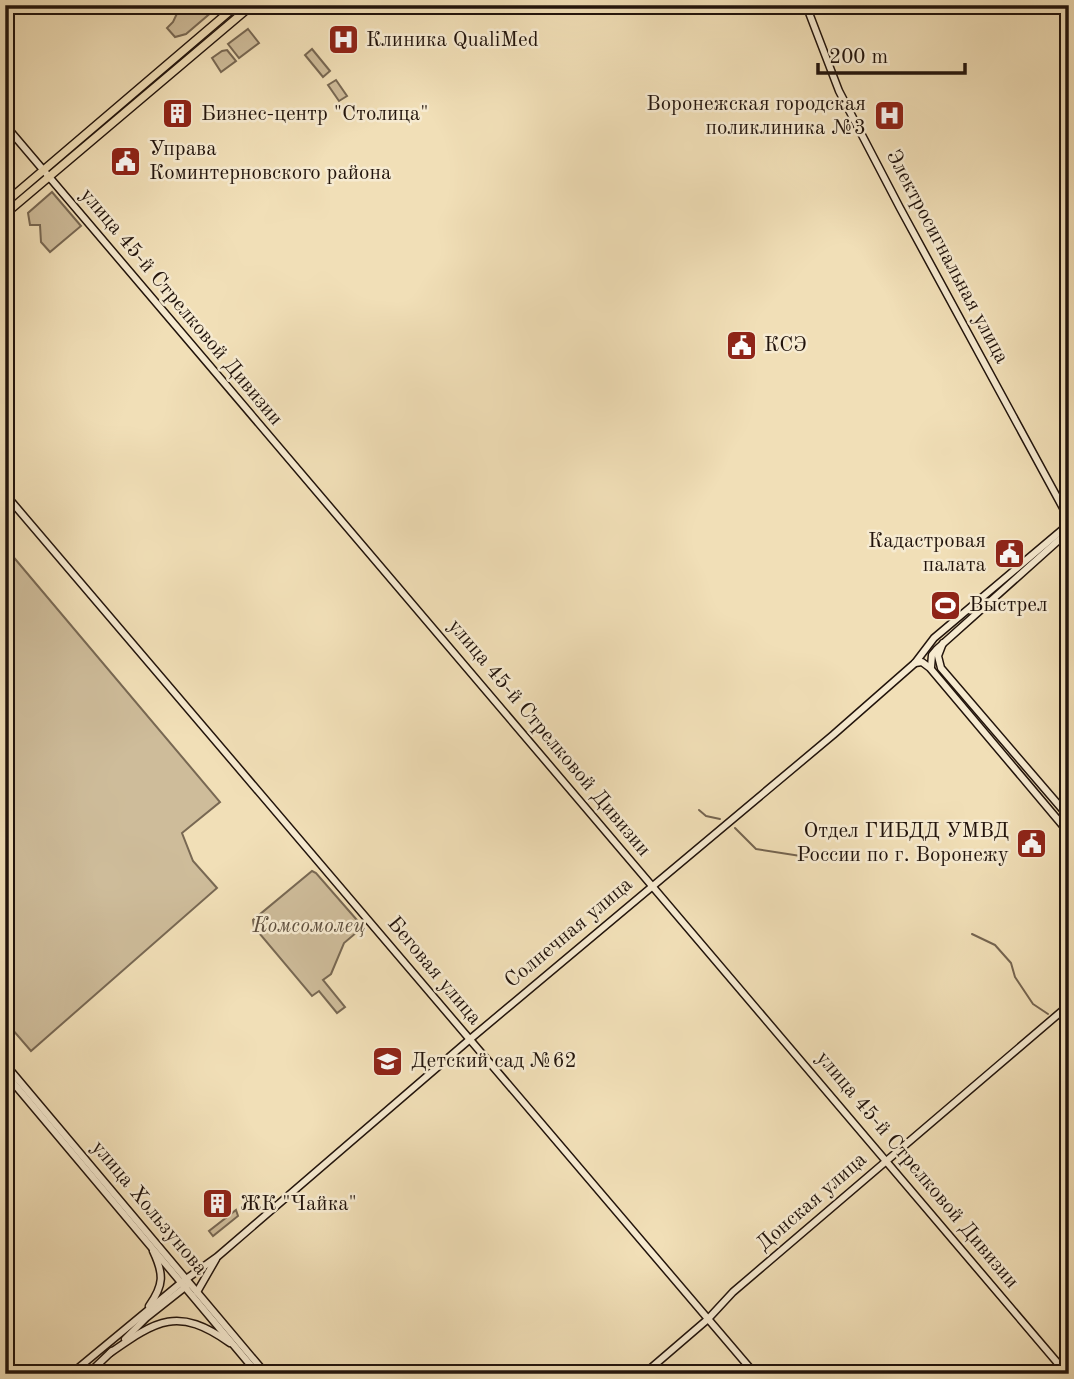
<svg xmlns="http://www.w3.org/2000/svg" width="1074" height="1379" font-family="'Old Standard TT',serif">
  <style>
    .green { fill: #cebc9a; stroke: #786853; stroke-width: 2 }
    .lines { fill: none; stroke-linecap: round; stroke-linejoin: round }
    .stream { stroke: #746450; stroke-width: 2 }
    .secondary-casing { stroke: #22140c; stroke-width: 9 }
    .primary-casing { stroke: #22140c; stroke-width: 10 }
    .secondary { stroke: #f6ead0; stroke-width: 6 }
    .primary { stroke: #f1dfb7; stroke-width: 7 }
    .labels { text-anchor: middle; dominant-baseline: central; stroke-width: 5; stroke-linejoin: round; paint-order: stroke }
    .poi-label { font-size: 21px; fill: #22140c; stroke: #f6ead0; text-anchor: start }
    .street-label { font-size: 21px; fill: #22140c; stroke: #f6ead0 }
    .park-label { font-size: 21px; font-style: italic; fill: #5e4f3e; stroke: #f6ead0 }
  </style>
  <rect width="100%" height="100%" fill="#f1dfb7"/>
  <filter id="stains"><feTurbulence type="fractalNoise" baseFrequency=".00286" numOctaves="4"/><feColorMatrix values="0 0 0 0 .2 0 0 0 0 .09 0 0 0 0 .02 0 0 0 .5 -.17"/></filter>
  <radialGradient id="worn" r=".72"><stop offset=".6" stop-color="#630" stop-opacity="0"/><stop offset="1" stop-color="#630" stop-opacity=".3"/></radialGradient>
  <g class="green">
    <polygon points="181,5 220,5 186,34 175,37 167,28 173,22"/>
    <polygon points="248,29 259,43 239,58 228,44"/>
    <polygon points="312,49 330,71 323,77 305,55"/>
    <polygon points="227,50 236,61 221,72 212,58 222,51"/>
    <polygon points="336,80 347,96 339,101 328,85"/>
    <polygon points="52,192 81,226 50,252 41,242 40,225 30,225 28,213"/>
    <polygon points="5,547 220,802 182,833 193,861 217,888 31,1051 5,1021"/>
    <polygon points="312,871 316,873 363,927 344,943 331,974 323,980 345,1007 337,1013 319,991 312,996 254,927 253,920"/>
    <polygon points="236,1210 238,1216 213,1236 209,1231"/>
  </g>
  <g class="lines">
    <g class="stream">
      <polyline points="699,810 706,816 720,819"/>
      <polyline points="735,828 756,849 807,857"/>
      <polyline points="972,934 995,945 1011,963 1015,977 1033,1004 1048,1014"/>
      <polyline points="1059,1019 1064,1022"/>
    </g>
    <defs>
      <g id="secondary">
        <polyline points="806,5 839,91 900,208 1069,519"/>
        <polyline points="5,125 1067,1374"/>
        <polyline points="5,494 755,1374"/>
        <polyline points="943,643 938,656 941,668 1069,817"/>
        <polyline points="915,663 922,662 930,668 1069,833"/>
        <polyline points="931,667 932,655 937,649 1069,531"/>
        <polyline points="5,1064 266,1374"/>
        <polyline points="5,1073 258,1374"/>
        <polyline points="197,1292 216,1259"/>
        <path d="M149,1306C164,1285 164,1274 153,1251"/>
        <polyline points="125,1339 146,1318 189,1284"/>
        <path d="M110,1353C157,1320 178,1306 230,1343"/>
        <polyline points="71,1374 182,1282 217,1257 469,1040 833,735 915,663 934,638 1069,524"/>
        <polyline points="88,1374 112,1351"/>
        <polyline points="644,1374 708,1319 733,1292 1069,1005"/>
      </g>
      <g id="primary">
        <polyline points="5,203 237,5"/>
        <polyline points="5,214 252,5"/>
      </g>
    </defs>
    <use href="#secondary" class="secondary-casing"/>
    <use href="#primary" class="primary-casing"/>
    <use href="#secondary" class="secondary"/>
    <use href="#primary" class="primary"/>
  </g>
  <defs>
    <symbol id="hospital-square" viewBox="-11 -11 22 22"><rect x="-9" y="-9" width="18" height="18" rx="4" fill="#8f2418" stroke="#f6ead0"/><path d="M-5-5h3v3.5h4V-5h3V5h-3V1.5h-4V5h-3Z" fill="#fff"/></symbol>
    <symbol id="building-square" viewBox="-11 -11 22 22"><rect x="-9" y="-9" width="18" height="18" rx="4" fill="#8f2418" stroke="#f6ead0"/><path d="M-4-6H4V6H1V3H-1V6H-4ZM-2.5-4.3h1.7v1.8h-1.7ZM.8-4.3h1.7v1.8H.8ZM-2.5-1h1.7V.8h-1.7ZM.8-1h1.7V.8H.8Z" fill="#fff"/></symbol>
    <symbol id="civic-square" viewBox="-11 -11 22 22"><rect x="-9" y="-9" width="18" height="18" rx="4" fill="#8f2418" stroke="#f6ead0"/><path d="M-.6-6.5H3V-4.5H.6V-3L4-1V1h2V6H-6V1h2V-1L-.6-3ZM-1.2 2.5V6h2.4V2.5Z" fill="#fff"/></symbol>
    <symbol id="stadium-square" viewBox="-11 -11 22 22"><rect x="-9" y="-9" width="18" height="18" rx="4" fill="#8f2418" stroke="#f6ead0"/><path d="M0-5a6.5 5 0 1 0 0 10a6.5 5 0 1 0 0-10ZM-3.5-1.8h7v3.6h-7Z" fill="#fff"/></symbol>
    <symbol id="school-square" viewBox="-11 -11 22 22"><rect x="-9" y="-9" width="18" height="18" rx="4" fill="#8f2418" stroke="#f6ead0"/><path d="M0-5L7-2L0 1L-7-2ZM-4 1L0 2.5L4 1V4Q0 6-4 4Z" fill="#fff"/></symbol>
  </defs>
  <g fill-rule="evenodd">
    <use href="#hospital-square" x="326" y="22" width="35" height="35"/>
    <use href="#building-square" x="160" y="96" width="35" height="35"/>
    <use href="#hospital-square" x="872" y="98" width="35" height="35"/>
    <use href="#civic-square" x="108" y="144" width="35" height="35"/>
    <use href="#civic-square" x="724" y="328" width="35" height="35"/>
    <use href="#civic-square" x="992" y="536" width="35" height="35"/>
    <use href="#stadium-square" x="928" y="588" width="35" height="35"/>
    <use href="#civic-square" x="1014" y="826" width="35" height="35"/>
    <use href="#school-square" x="370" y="1044" width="35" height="35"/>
    <use href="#building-square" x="200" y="1186" width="35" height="35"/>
  </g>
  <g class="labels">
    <g class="poi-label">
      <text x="366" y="40">Клиника QualiMed</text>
      <text x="866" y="104" text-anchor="end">Воронежская городская<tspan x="866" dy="24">поликлиника №3</tspan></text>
      <text x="201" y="114">Бизнес-центр "Столица"</text>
      <text x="149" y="149">Управа<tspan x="149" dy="24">Коминтерновского района</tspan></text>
      <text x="764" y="345">КСЭ</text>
      <text x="986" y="541" text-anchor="end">Кадастровая<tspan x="986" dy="24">палата</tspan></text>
      <text x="969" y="605">Выстрел</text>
      <text x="1009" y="831" text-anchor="end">Отдел ГИБДД УМВД<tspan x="1009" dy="24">России по г. Воронежу</tspan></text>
      <text x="411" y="1061">Детский сад №62</text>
      <text x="240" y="1204">ЖК "Чайка"</text>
    </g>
    <g class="street-label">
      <text transform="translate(947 257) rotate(62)">Электросигнальная улица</text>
      <text transform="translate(181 307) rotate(50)">улица 45-й Стрелковой Дивизии</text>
      <text transform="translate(549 738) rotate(50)">улица 45-й Стрелковой Дивизии</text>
      <text transform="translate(569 933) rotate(-40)">Солнечная улица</text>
      <text transform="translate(434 971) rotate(50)">Беговая улица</text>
      <text transform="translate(917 1170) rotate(50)">улица 45-й Стрелковой Дивизии</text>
      <text transform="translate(812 1202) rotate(-41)">Донская улица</text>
      <text transform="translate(149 1208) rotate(50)">улица Хользунова</text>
    </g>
    <g class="park-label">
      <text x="309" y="926">Комсомолец</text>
    </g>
  </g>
  <rect width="1074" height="1379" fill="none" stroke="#f1dfb7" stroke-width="28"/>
  <rect x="7" y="7" width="1060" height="1365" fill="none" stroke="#22140c" stroke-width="3.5"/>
  <rect x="14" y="14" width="1046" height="1351" fill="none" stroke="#22140c" stroke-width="2"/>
  <path d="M818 63v10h147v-10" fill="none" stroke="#22140c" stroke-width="3.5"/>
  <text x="829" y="63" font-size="21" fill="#22140c" stroke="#f6ead0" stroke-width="5" paint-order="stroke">200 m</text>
  <rect width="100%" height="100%" filter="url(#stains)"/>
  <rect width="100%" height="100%" fill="url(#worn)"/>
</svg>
